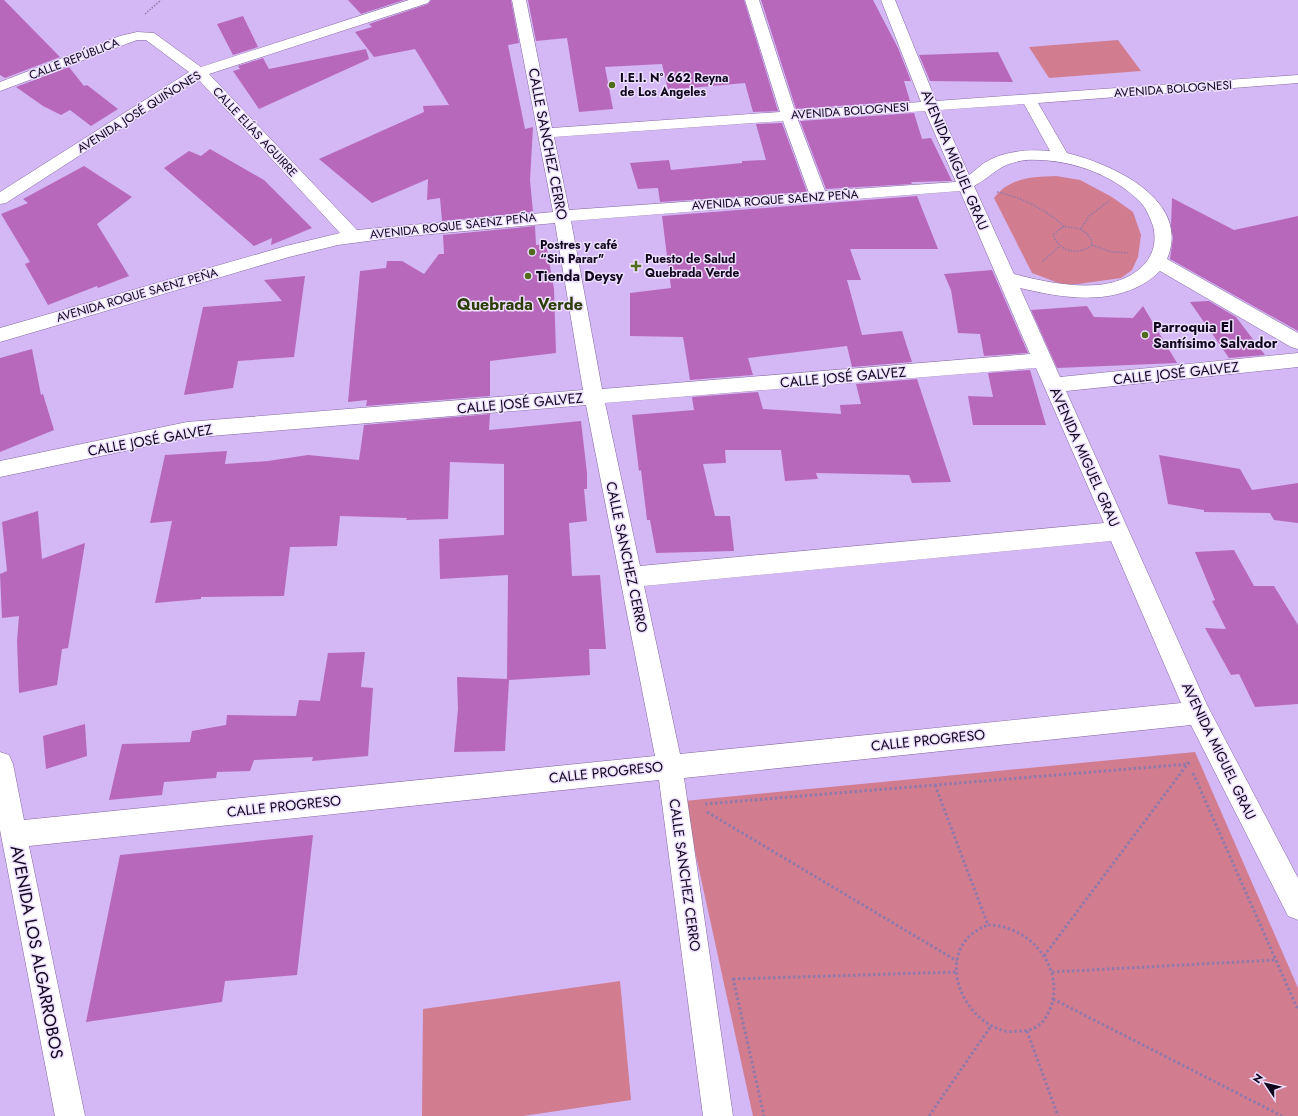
<svg xmlns="http://www.w3.org/2000/svg" width="1298" height="1116" font-family="Jost,sans-serif">
  <style>
    .green { fill: #d27c90 }
    .building { fill: #b868bb }
    .lines { fill: none; stroke-linecap: round; stroke-linejoin: round }
    .minor-casing { stroke: #8468a2; stroke-width: 1 }
    .path-far1 { stroke: #917aaa; stroke-width: 1.5; stroke-dasharray: 1.5 1.5; stroke-linecap: butt }
    .path { stroke: #917aaa; stroke-width: 3; stroke-dasharray: 2.5 2.5; stroke-linecap: butt }
    .minor { fill: #fff; fill-rule: evenodd }
    .poi-dot { fill: #516b1d; stroke: #eddfff; stroke-width: 1.5 }
    .labels { text-anchor: middle; dominant-baseline: central; stroke-width: 3; stroke-linejoin: round; paint-order: stroke }
    .far-street-label { font-size: 12px; fill: #11071c; stroke: #eddfff }
    .far-poi-label { font-size: 12px; font-weight: bold; fill: #11071c; stroke: #eddfff; text-anchor: start }
    .street-label { font-size: 14px; fill: #11071c; stroke: #eddfff }
    .poi-label { font-size: 14px; font-weight: bold; fill: #11071c; stroke: #eddfff; text-anchor: start }
    .quarter-label { font-size: 16px; font-weight: bold; fill: #2c3e06; stroke: #eddfff }
    .near-street-label { font-size: 17px; fill: #11071c; stroke: #eddfff }
  </style>
  <rect width="100%" height="100%" fill="#d4b7f5"/>
  <g class="green">
    <polygon points="1118,40 1141,71 1049,78 1029,47"/>
    <path d="M1056,176L1080,180L1112,197L1133,212L1141,235L1138,257L1132,270L1121,278L1078,284H1061L1032,273L994,198C1010,177 1032,177 1056,176Z"/>
    <polygon points="1195,752 1298,988 1298,1116 753,1116 684,801"/>
    <polygon points="620,981 631,1100 523,1116 422,1116 423,1009"/>
  </g>
  <g class="building">
    <polygon points="0,0 4,0 60,57 5,78 0,75"/>
    <polygon points="348,0 404,0 361,14"/>
    <polygon points="431,0 511,0 519,43 508,45 525,129 533,127 530,180 533,212 442,221 440,198 427,200 428,179 372,203 319,159 424,112 423,106 449,105 415,49 374,57 355,32 372,27 369,24 428,4"/>
    <polygon points="528,0 744,0 778,111 753,112 745,83 668,90 662,64 605,67 613,109 579,112 567,38 536,41"/>
    <polygon points="761,0 873,0 898,48 911,81 904,81 910,101 796,109"/>
    <polygon points="243,16 258,47 233,55 217,24"/>
    <polygon points="366,49 369,59 259,109 233,71 240,69 238,66 263,58 269,69"/>
    <polygon points="998,52 1013,82 930,81 919,55"/>
    <polygon points="69,67 84,86 87,85 118,109 91,126 70,110 61,115 43,106 16,87"/>
    <polygon points="914,113 922,139 931,138 952,181 911,182 912,184 826,189 800,121"/>
    <polygon points="782,123 807,192 660,202 658,188 638,189 630,163 669,160 671,170 742,163 742,161 766,160 756,124"/>
    <polygon points="210,149 264,180 312,228 271,245 272,238 254,246 164,168 189,151 201,156"/>
    <polygon points="84,166 132,197 97,224 129,276 98,288 97,286 48,305 25,264 30,262 1,214 28,203 23,199"/>
    <polygon points="917,196 938,249 850,249 861,280 847,280 862,335 902,331 912,362 852,367 847,346 748,358 753,375 690,380 683,337 630,336 630,293 671,288 662,216"/>
    <polygon points="1172,198 1234,230 1298,216 1298,331 1170,259 1173,238 1171,226"/>
    <polygon points="535,226 536,245 546,244 554,289 556,353 490,361 490,396 366,406 367,400 348,402 360,271 386,268 387,261 402,261 424,274 439,254 444,254 443,235"/>
    <polygon points="992,270 1028,353 984,356 980,334 958,333 951,290 944,274"/>
    <polygon points="305,276 294,357 238,361 233,388 184,395 203,307 282,301 264,280"/>
    <polygon points="1209,301 1236,317 1265,355 1229,358 1190,302"/>
    <polygon points="1087,306 1094,317 1133,318 1143,306 1177,363 1057,368 1031,310"/>
    <polygon points="32,349 41,395 43,394 54,430 0,452 0,358"/>
    <polygon points="1030,370 1046,425 973,425 968,396 993,397 988,373"/>
    <polygon points="917,379 951,482 912,483 909,475 816,473 818,479 785,481 781,450 725,450 726,463 703,464 715,516 730,516 734,551 656,553 650,520 647,520 641,470 639,471 632,415 694,410 692,397 758,392 763,409 841,414 840,405 861,404 856,384"/>
    <polygon points="490,414 489,430 581,421 587,473 587,489 584,489 587,521 569,523 572,576 600,575 606,649 589,649 590,675 509,680 505,751 454,752 458,709 457,677 507,679 508,575 440,579 439,539 504,535 504,464 450,462 448,519 406,520 407,518 340,516 337,546 290,547 284,596 201,597 201,599 155,603 172,521 150,523 165,455 227,451 225,464 268,461 308,455 359,460 364,425"/>
    <polygon points="1159,455 1240,469 1252,490 1298,483 1298,523 1274,520 1270,513 1204,512 1204,510 1168,504"/>
    <polygon points="38,511 42,559 85,543 68,648 62,649 57,685 19,693 17,641 19,616 2,618 0,574 7,571 2,522"/>
    <polygon points="1234,550 1254,586 1274,586 1298,625 1298,704 1255,707 1239,674 1231,675 1205,628 1226,629 1212,601 1215,600 1195,552"/>
    <polygon points="365,652 361,687 373,688 368,756 312,761 313,757 254,760 250,771 217,772 216,778 164,782 162,795 109,800 122,744 190,742 192,731 226,725 227,715 296,716 299,700 320,701 328,653"/>
    <polygon points="85,724 87,756 46,769 43,736"/>
    <polygon points="313,835 297,975 225,981 222,1002 86,1022 120,855"/>
  </g>
  <g class="lines">
    <defs>
      <path id="minor" d="M409,0H430L428,3L209,74L357,230L553,212L512,0H526L552,128L780,112L745,0H759L795,111L921,102L881,0H895L936,101L1298,75V83L1038,103L1067,153C1112,164 1192,200 1167,259L1298,333V349L1291,347L1160,271C1122,308 1066,299 1020,288L1060,377L1298,353V367L1066,391L1207,705L1298,878V920L1288,916L1191,725L684,778L733,1116H703L659,780L29,846L85,1116H55L0,830V752L9,755L13,764L24,820L655,756L586,405L187,438L0,477V461L187,422L583,390L555,223L398,237L338,245L289,257L0,342V328L286,246L340,233L198,79L6,203L0,204V192L189,72L146,40H137L0,91V82L120,36L137,32L154,33L201,67ZM1024,104L1050,151C1029,149 1004,151 986,162C980,165 975,171 969,175L940,110ZM925,111L956,182L825,191L798,120ZM783,121L809,193L569,210L554,137ZM1026,160C1067,158 1113,173 1142,204C1147,210 1150,218 1153,226C1162,262 1130,282 1098,285C1069,287 1041,281 1014,274L974,186C996,174 997,164 1026,160ZM960,191L1030,354L602,389L571,221ZM1036,368L1104,523L640,566L605,403ZM1111,541L1181,703L680,754L644,586Z"/>
    </defs>
    <use href="#minor" class="minor-casing"/>
    <g class="path-far1">
      <polyline points="145,14 161,0"/>
      <path d="M997,192C1023,198 1045,209 1065,227"/>
      <path d="M1062,227C1076,227 1090,229 1092,245C1078,256 1060,252 1053,235Z"/>
      <polyline points="1081,229 1089,216 1109,201"/>
      <polyline points="1092,245 1112,252 1129,253"/>
      <polyline points="1042,262 1060,246"/>
    </g>
    <g class="path">
      <polyline points="1193,773 1298,1010"/>
      <polyline points="935,785 988,925"/>
      <polyline points="705,804 1189,764"/>
      <polyline points="707,812 957,961"/>
      <path d="M988,925C1033,925 1071,975 1046,1017C1041,1026 1031,1031 1021,1031C1016,1031 1010,1032 1005,1031C957,1019 933,945 988,925Z"/>
      <polyline points="1044,956 1189,762"/>
      <polyline points="1052,972 1276,960"/>
      <polyline points="733,978 764,1116"/>
      <polyline points="733,979 956,972"/>
      <polyline points="1053,999 1282,1116"/>
      <polyline points="1027,1031 1058,1116"/>
      <polyline points="929,1116 991,1026"/>
    </g>
    <use href="#minor" class="minor"/>
  </g>
  <g class="poi-dot">
    <circle cx="612" cy="85" r="4"/>
    <circle cx="532" cy="252" r="4"/>
    <path d="M634 260h4v4h4v4h-4v4h-4v-4h-4v-4h4z"/>
    <circle cx="528" cy="276" r="4"/>
    <circle cx="1145" cy="335" r="4"/>
  </g>
  <g class="labels">
    <g class="far-street-label">
      <text transform="translate(74 59) rotate(-21)">CALLE REPÚBLICA</text>
      <text transform="translate(1173 89) rotate(-4)">AVENIDA BOLOGNESI</text>
      <text transform="translate(850 111) rotate(-4)">AVENIDA BOLOGNESI</text>
      <text transform="translate(139 112) rotate(-32)">AVENIDA JOSÉ QUIÑONES</text>
      <text transform="translate(255 132) rotate(47)">CALLE ELÍAS AGUIRRE</text>
      <text transform="translate(775 200) rotate(-4)">AVENIDA ROQUE SAENZ PEÑA</text>
      <text transform="translate(453 226) rotate(-6)">AVENIDA ROQUE SAENZ PEÑA</text>
      <text transform="translate(137 295) rotate(-16)">AVENIDA ROQUE SAENZ PEÑA</text>
    </g>
    <g class="far-poi-label">
      <text x="620" y="78">I.E.I. N° 662 Reyna<tspan x="620" dy="14">de Los Angeles</tspan></text>
      <text x="540" y="245">Postres y café<tspan x="540" dy="14">“Sin Parar"</tspan></text>
      <text x="645" y="259">Puesto de Salud<tspan x="645" dy="14">Quebrada Verde</tspan></text>
    </g>
    <g class="street-label">
      <text transform="translate(548 144) rotate(79)">CALLE SANCHEZ CERRO</text>
      <text transform="translate(955 160) rotate(67)">AVENIDA MIGUEL GRAU</text>
      <text transform="translate(1176 373) rotate(-6)">CALLE JOSÉ GALVEZ</text>
      <text transform="translate(843 377) rotate(-5)">CALLE JOSÉ GALVEZ</text>
      <text transform="translate(520 403) rotate(-5)">CALLE JOSÉ GALVEZ</text>
      <text transform="translate(150 440) rotate(-10)">CALLE JOSÉ GALVEZ</text>
      <text transform="translate(1085 457) rotate(66)">AVENIDA MIGUEL GRAU</text>
      <text transform="translate(627 557) rotate(78)">CALLE SANCHEZ CERRO</text>
      <text transform="translate(928 740) rotate(-6)">CALLE PROGRESO</text>
      <text transform="translate(1219 751) rotate(64)">AVENIDA MIGUEL GRAU</text>
      <text transform="translate(606 772) rotate(-6)">CALLE PROGRESO</text>
      <text transform="translate(284 806) rotate(-6)">CALLE PROGRESO</text>
      <text transform="translate(685 875) rotate(82)">CALLE SANCHEZ CERRO</text>
    </g>
    <g class="poi-label">
      <text x="536" y="276">Tienda Deysy</text>
      <text x="1153" y="327">Parroquia El<tspan x="1153" dy="16">Santísimo Salvador</tspan></text>
    </g>
    <g class="quarter-label">
      <text x="520" y="304">Quebrada Verde</text>
    </g>
    <g class="near-street-label">
      <text transform="translate(37 952) rotate(79)">AVENIDA LOS ALGARROBOS</text>
    </g>
  </g>
  <g transform="translate(1266 1084) rotate(305)" stroke="#eddfff" stroke-width="3" paint-order="stroke">
  <path d="M0-3L7 15L0 10L-7 15Z" fill="#11071c"/>
  <text y="-6" font-size="11" font-weight="bold" text-anchor="middle" fill="#11071c">N</text>
  </g>
</svg>
